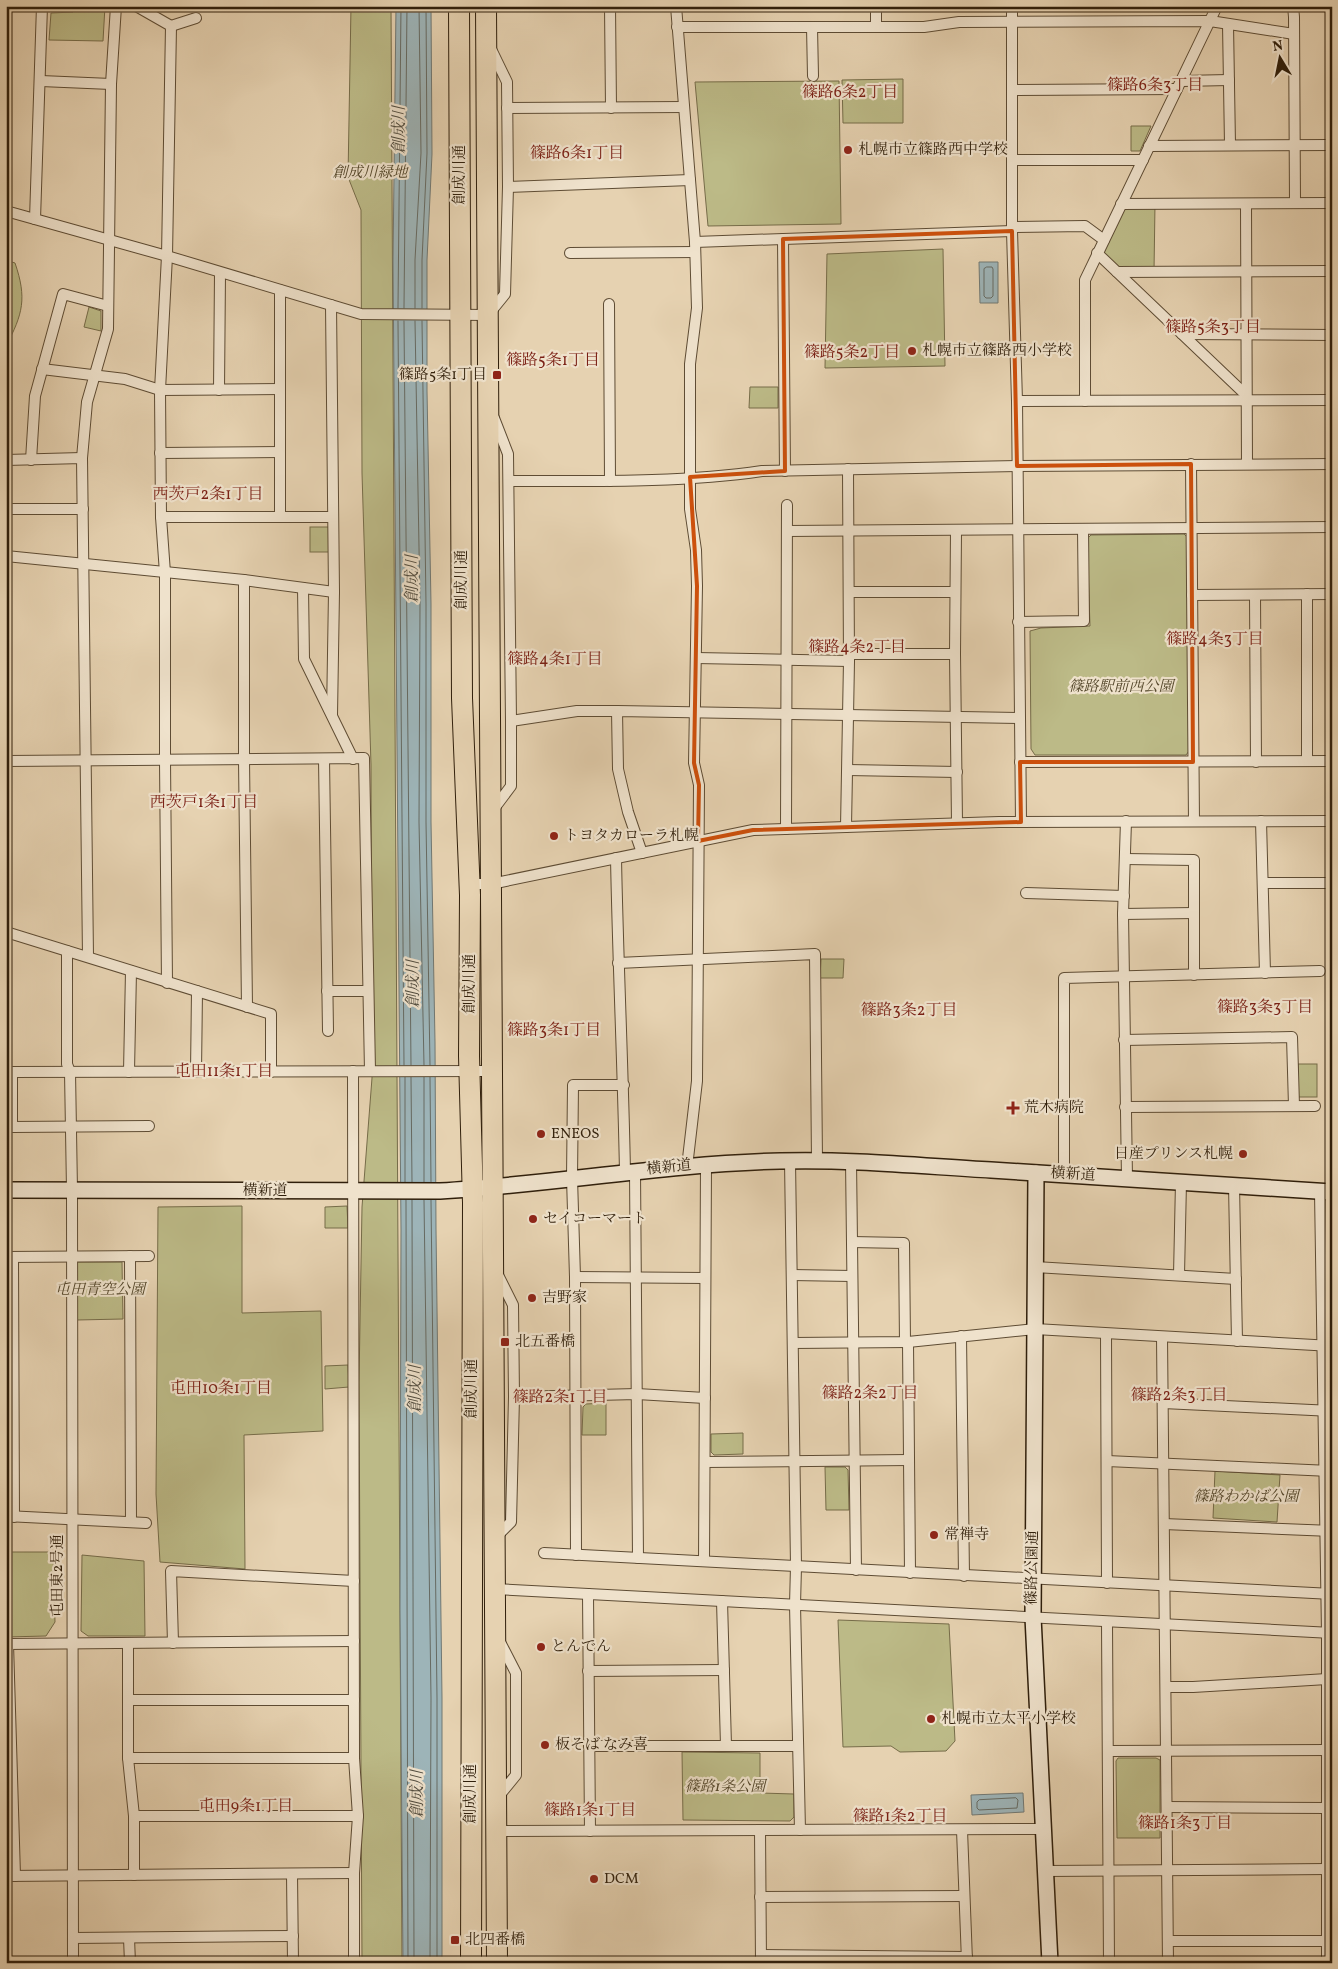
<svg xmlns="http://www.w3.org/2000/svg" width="1338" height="1969" font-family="Vollkorn,'Noto Serif JP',serif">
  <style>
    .green { fill: #bcba87; stroke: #766c49 }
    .water { fill: #9db4b8; stroke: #717873 }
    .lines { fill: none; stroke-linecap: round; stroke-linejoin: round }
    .shore { stroke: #666a62; stroke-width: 1 }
    .street-casing { stroke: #5e4c34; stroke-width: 12 }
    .secondary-casing { stroke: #301f0b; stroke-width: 18 }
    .highway-casing { stroke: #301f0b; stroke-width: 22 }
    .street { stroke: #efe2cc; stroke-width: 10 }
    .secondary { stroke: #efe2cc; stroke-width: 15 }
    .highway { stroke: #e6d2b1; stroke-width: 20 }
    .marked { fill: none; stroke: #cc500c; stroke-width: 4; stroke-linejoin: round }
    .poi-dot { fill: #8f2418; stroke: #efe2cc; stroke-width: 2 }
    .labels { text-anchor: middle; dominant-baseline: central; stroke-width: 4.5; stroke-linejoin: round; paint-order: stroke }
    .poi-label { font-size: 15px; fill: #301f0b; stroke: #efe2cc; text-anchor: start }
    .park-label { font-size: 15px; font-style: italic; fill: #53462a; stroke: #efe2cc }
    .street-label { font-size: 15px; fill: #301f0b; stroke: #efe2cc }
    .neighbourhood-label { font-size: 16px; fill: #7a1f14; stroke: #efe2cc }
    .water-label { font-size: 16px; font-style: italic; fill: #514c3f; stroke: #efe2cc }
  </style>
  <rect width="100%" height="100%" fill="#e6d2b1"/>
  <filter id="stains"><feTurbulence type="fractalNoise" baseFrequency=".004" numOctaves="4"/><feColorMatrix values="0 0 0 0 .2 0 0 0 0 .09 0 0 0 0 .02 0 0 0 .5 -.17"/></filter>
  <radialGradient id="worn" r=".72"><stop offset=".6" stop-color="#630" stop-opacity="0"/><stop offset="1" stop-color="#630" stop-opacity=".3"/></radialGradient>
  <g class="green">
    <polygon points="74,6 105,6 103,41 49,40 51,13 73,12"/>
    <polygon points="351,6 391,6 402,1963 362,1963 359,1382 362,1207 372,1078 371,765 362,473 361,210 348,177"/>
    <polygon points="903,79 903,123 843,123 842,80"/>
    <polygon points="839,81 841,224 708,226 695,82"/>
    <polygon points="1131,126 1151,126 1140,151 1131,151"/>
    <polygon points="1121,204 1155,204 1154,272 1117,272 1097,253"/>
    <polygon points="943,249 945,366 825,368 827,254"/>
    <path d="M6,260L15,263C27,298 23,314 6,346Z"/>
    <polygon points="89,307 101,311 101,331 84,327"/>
    <polygon points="750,387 778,387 778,408 749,408"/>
    <rect x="310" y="527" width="19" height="25"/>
    <polygon points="1184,534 1187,537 1189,751 1186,755 1035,755 1031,749 1030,631 1041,628 1090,626 1087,539 1091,535"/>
    <polygon points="821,959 844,959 843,978 820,978"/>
    <rect x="1298" y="1064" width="19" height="33"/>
    <polygon points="242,1206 242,1313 321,1311 323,1431 244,1435 245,1569 160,1562 156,1494 158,1207"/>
    <polygon points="347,1206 348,1228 325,1228 325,1207"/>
    <polygon points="77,1262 122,1262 123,1319 77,1320"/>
    <polygon points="348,1365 349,1387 325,1389 325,1366"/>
    <polygon points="606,1403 606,1435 582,1435 583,1407 586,1404"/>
    <polygon points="743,1433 743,1454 714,1455 711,1452 711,1434"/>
    <polygon points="825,1467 845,1467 848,1470 849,1510 826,1510"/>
    <polygon points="1215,1471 1280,1475 1277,1522 1213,1518"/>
    <polygon points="6,1552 53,1552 55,1622 46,1636 6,1637"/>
    <polygon points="82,1555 144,1561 145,1636 88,1636 81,1631"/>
    <polygon points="838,1620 949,1624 955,1741 946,1751 900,1752 891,1746 843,1747"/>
    <polygon points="682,1752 760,1753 760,1793 794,1794 794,1817 790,1821 683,1820"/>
    <polygon points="1118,1758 1156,1758 1160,1760 1160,1838 1117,1838 1116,1761"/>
  </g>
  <g class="water">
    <polygon points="396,6 431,6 432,154 427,260 427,391 431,604 431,822 435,1042 436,1229 442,1698 442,1963 403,1963 400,1610 401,1230 393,262"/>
    <polygon points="979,262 998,262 998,303 980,303"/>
    <polygon points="1023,1793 1024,1812 972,1815 971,1795"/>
  </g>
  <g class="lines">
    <g class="shore">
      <polygon points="987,267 992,267 993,269 993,296 991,298 986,298 984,296 984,269"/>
      <polyline points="398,308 401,6"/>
      <polyline points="404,308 407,6"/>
      <polyline points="415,308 415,260 421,153 419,6"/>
      <polyline points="422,308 422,260 427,153 426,6"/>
      <polyline points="398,321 404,1065"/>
      <polyline points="404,321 411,1065"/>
      <polyline points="415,321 420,604 419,822 424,1065"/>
      <polyline points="422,321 426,604 426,822 430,1065"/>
      <polyline points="405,1077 405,1182"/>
      <polyline points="411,1077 412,1182"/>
      <polyline points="424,1077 424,1182"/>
      <polyline points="430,1077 431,1182"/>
      <polyline points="406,1200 408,1963"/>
      <polyline points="412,1200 414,1963"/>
      <polyline points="424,1200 431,1698 430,1963"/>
      <polyline points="431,1200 437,1698 437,1963"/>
      <polygon points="1016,1798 1018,1800 1017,1808 979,1810 977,1808 977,1802 979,1800"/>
    </g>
    <defs>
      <g id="street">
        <polyline points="136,6 171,26 167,256 160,390 161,517 165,573 165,761 167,983"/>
        <polyline points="610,6 611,108"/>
        <polyline points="676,6 695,242 697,308 690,364 690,509 696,550 697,586 694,763 699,785 697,1081 687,1167"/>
        <polyline points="876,6 876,26"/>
        <polyline points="1012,6 1012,231 1017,401 1021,822"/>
        <polyline points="1293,6 1294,17 1295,203"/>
        <polyline points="1228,24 1230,145"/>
        <polyline points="171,26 196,18"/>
        <polyline points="677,27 924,27 959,22 1210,21 1294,34"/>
        <polyline points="812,27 813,76"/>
        <polyline points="41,81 111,84"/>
        <polyline points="1182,81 1229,80"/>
        <polyline points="1012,90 1177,89"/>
        <polyline points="507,108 684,107"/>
        <polyline points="1149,146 1332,145"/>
        <polyline points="1012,160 1143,160"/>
        <polyline points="508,187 690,180"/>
        <polyline points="1121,204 1332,203"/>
        <polyline points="1246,204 1247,464"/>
        <polyline points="6,211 167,256 361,314 488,315 505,294 508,187 507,82 491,49"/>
        <polyline points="35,219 42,6"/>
        <polyline points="1012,227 1085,226 1104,240"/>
        <polyline points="783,239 785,471"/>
        <polyline points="695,242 1012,231"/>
        <polyline points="570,253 695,252"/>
        <polyline points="1097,253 1246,395"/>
        <polyline points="1117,272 1332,271"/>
        <polyline points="609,304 610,481"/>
        <polyline points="331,305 334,592 332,715"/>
        <polyline points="1182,334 1332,335"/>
        <polyline points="42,369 125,379 160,390 280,389"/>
        <polyline points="219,390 220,273"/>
        <polyline points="1017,401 1332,400"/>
        <polyline points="1085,401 1085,280 1217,6"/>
        <polyline points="160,453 280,452"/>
        <polyline points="82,458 87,402 108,329 111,84 116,6"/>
        <polyline points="6,460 82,458 88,956"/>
        <polyline points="31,460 35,396 63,294 108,306"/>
        <polyline points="1191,464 1194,821"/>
        <path d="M509,481C592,481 681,483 762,471L1017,466L1332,464"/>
        <polyline points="6,509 83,509"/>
        <polyline points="280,516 280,290"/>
        <polyline points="161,517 333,517"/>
        <polyline points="787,531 1332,527"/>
        <polyline points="956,531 955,654 957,823"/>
        <polyline points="6,556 244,580 334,592"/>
        <polyline points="244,580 244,760 247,1007"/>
        <polyline points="303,588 304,659 353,759"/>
        <polyline points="849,592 955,592"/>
        <polyline points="1192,595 1332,594"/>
        <polyline points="1255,595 1256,762"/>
        <polyline points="1018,622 1084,621 1083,529"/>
        <polyline points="849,654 955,654"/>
        <polyline points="696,658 849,661"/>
        <polyline points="6,685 6,820"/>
        <polyline points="511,721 577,711 617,711"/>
        <polyline points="324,759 328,1031"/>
        <polyline points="7,761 364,758 370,1071"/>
        <polyline points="1307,761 1307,594"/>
        <polyline points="1020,762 1332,761"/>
        <polyline points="848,770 957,772"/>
        <polyline points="493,810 511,786 511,721 508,454 494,418"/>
        <polyline points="1126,821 1123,914 1127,1178"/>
        <polyline points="1261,821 1265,973"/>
        <polyline points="846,827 849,661 848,469"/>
        <polyline points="786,829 787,505"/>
        <polyline points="642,853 628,812 618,769 617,711 1019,718"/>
        <path d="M616,858C618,963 623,1067 625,1172"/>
        <polyline points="1125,859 1194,860 1194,975"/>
        <polyline points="1263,883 1332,883"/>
        <polyline points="470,884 491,884 753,830 999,822 1332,821"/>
        <polyline points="1026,893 1124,896"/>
        <polyline points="1123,914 1194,913"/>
        <polyline points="6,932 271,1014 271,1072"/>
        <polyline points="67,951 67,1064 70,1072 72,1190 73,1963"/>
        <polyline points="618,963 815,954 817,1160"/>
        <polyline points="327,991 368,991"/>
        <polyline points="1124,1040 1292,1037 1294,1106"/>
        <polyline points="353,1071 354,1758 358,1816 354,1873 354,1963"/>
        <polyline points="6,1072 492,1071"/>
        <polyline points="12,1072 12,1127 149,1126"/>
        <polyline points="129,1072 131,971"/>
        <polyline points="196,1072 197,991"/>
        <polyline points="1125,1107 1315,1106"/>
        <polyline points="790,1161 796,1566 795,1605 800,1830"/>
        <polyline points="851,1161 856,1570"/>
        <polyline points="635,1172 638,1558"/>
        <polyline points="1064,1175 1064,978 1320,971"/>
        <polyline points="1234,1185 1237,1341"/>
        <polyline points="1320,1192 1327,1633 1327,1963"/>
        <polyline points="852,1242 904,1243 905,1342"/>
        <polyline points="130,1256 131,1522"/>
        <polyline points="7,1257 149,1256"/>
        <polyline points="13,1257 14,1517"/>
        <polyline points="1035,1267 1236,1279"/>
        <polyline points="792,1275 852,1276"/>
        <polyline points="1179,1275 1181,1182"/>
        <polyline points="575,1277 705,1278"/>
        <polyline points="1106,1334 1107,1583"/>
        <polyline points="961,1336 964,1576"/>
        <polyline points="1162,1337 1168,1963"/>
        <polyline points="908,1342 910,1573"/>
        <polyline points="793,1343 908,1342 1035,1329 1332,1346"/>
        <polyline points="514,1397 637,1394 705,1398"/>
        <polyline points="1163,1403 1332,1411"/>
        <polyline points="1107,1461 1330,1471"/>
        <polyline points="705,1462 909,1460"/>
        <polyline points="6,1516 146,1523"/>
        <polyline points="1164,1524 1332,1531"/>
        <polyline points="495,1538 511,1522 514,1397 513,1305 498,1275"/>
        <polyline points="544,1553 1332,1594"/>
        <polyline points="576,1555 575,1277 572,1178 573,1085 624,1085"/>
        <polyline points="704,1561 706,1165"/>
        <polyline points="495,1589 1332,1633"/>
        <polyline points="588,1594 590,1831"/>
        <polyline points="722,1601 726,1746"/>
        <polyline points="1107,1622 1109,1963"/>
        <polyline points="128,1643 128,1758 134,1816 134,1875"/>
        <polyline points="173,1643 171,1571 354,1581"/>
        <polyline points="6,1644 354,1641"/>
        <polyline points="8,1644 15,1876"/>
        <polyline points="588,1671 724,1670"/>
        <polyline points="1166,1687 1193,1687 1327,1679"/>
        <polyline points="128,1700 354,1700"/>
        <polyline points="589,1746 798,1746"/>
        <polyline points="1109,1751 1327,1750"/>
        <polyline points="128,1758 354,1758"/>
        <polyline points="498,1797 516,1775 516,1673 499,1640"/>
        <polyline points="1167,1807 1327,1808"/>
        <polyline points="134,1816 358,1816"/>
        <polyline points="760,1830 761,1963"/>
        <polyline points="962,1830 967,1961"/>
        <polyline points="496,1831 1043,1829"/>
        <polyline points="1045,1871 1327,1869"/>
        <polyline points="292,1874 293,1963"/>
        <polyline points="6,1876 354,1873"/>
        <polyline points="760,1897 964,1896"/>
        <polyline points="73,1938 293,1936"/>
        <polyline points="129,1938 130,1963"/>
        <polyline points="1168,1941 1327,1941"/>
        <polyline points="761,1955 967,1957"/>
      </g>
      <g id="secondary">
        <polyline points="1036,1173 1033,1617 1050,1963"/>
        <path d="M6,1190L440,1191C554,1184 666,1164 780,1161C851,1159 921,1166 991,1170C1105,1177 1218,1185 1332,1192"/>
      </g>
      <g id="highway">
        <polyline points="459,6 462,698 470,895 469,1056 473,1203 471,1963"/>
        <polyline points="486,6 497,1963"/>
      </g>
    </defs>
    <use href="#street" class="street-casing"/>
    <use href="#secondary" class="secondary-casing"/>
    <use href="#highway" class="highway-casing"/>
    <use href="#street" class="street"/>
    <use href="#secondary" class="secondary"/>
    <use href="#highway" class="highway"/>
  </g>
  <path class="marked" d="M1012,231L1017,466L1191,464L1193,762H1020L1021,822L753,830L698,841L699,785L694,763L697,586L690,477L785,471L783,239Z"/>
  <g class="poi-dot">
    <circle cx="848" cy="150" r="5"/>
    <circle cx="912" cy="351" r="5"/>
    <rect x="492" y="370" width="10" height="10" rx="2.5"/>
    <circle cx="554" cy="836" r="5"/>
    <path d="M1010.5 1100.5h5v5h5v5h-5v5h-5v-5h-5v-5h5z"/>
    <circle cx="541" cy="1134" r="5"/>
    <circle cx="1243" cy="1154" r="5"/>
    <circle cx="533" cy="1219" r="5"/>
    <circle cx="532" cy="1298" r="5"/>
    <rect x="500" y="1337" width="10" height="10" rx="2.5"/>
    <circle cx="934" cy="1535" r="5"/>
    <circle cx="541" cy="1647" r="5"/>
    <circle cx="931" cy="1719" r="5"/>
    <circle cx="545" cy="1745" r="5"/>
    <circle cx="594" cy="1879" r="5"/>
    <rect x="450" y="1935" width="10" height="10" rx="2.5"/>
  </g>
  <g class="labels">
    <g class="poi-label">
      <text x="858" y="150">札幌市立篠路西中学校</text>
      <text x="922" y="351">札幌市立篠路西小学校</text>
      <text x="487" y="375" text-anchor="end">篠路5条1丁目</text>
      <text x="564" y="836">トヨタカローラ札幌</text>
      <text x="1024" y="1108">荒木病院</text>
      <text x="551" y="1134">ENEOS</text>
      <text x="1233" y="1154" text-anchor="end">日産プリンス札幌</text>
      <text x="543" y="1219">セイコーマート</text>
      <text x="542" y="1298">吉野家</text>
      <text x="515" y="1342">北五番橋</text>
      <text x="944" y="1535">常禅寺</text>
      <text x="551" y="1647">とんでん</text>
      <text x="941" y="1719">札幌市立太平小学校</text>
      <text x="555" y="1745">板そば なみ喜</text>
      <text x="604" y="1879">DCM</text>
      <text x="465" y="1940">北四番橋</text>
    </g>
    <g class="park-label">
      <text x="370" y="173">創成川緑地</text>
      <text x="1121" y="687">篠路駅前西公園</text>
      <text x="100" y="1290">屯田青空公園</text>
      <text x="1246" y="1497">篠路わかば公園</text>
      <text x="725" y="1787">篠路1条公園</text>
    </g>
    <g class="street-label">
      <text transform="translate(460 175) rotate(-90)">創成川通</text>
      <text transform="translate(462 580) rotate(-90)">創成川通</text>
      <text transform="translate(470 984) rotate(-90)">創成川通</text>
      <text transform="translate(669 1168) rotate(-6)">横新道</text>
      <text transform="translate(1073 1175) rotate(3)">横新道</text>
      <text x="265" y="1191">横新道</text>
      <text transform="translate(472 1389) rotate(-90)">創成川通</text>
      <text transform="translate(1033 1568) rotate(-89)">篠路公園通</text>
      <text transform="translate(58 1576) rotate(-90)">屯田東2号通</text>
      <text transform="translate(471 1794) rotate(-90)">創成川通</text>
    </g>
    <g class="neighbourhood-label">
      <text x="1155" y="86">篠路6条3丁目</text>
      <text x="850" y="93">篠路6条2丁目</text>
      <text x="577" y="154">篠路6条1丁目</text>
      <text x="1213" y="328">篠路5条3丁目</text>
      <text x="852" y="353">篠路5条2丁目</text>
      <text x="553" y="361">篠路5条1丁目</text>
      <text x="208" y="495">西茨戸2条1丁目</text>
      <text x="1215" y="640">篠路4条3丁目</text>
      <text x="857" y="648">篠路4条2丁目</text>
      <text x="555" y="660">篠路4条1丁目</text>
      <text x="204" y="803">西茨戸1条1丁目</text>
      <text x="1265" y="1008">篠路3条3丁目</text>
      <text x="909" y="1011">篠路3条2丁目</text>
      <text x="554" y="1031">篠路3条1丁目</text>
      <text x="224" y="1072">屯田11条1丁目</text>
      <text x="221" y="1389">屯田10条1丁目</text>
      <text x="870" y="1394">篠路2条2丁目</text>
      <text x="1179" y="1396">篠路2条3丁目</text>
      <text x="560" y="1398">篠路2条1丁目</text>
      <text x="246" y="1807">屯田9条1丁目</text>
      <text x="590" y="1811">篠路1条1丁目</text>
      <text x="900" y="1817">篠路1条2丁目</text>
      <text x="1185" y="1824">篠路1条3丁目</text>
    </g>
    <g class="water-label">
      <text transform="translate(400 130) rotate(-90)">創成川</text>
      <text transform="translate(413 579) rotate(-90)">創成川</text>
      <text transform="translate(414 984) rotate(-90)">創成川</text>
      <text transform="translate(416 1389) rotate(-90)">創成川</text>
      <text transform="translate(418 1794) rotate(-90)">創成川</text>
    </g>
  </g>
  <rect width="1338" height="1969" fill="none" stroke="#e6d2b1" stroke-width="25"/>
  <rect x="8" y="8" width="1323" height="1954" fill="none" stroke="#301f0b" stroke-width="2.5"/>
  <rect x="12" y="12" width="1313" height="1944" fill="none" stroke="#301f0b"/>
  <g transform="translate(1280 58) rotate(350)" stroke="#efe2cc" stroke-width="4" paint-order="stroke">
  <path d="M0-4L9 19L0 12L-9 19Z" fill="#301f0b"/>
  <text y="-8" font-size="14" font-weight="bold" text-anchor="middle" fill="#301f0b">N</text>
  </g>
  <rect width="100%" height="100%" filter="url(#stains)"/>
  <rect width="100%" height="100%" fill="url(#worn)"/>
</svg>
